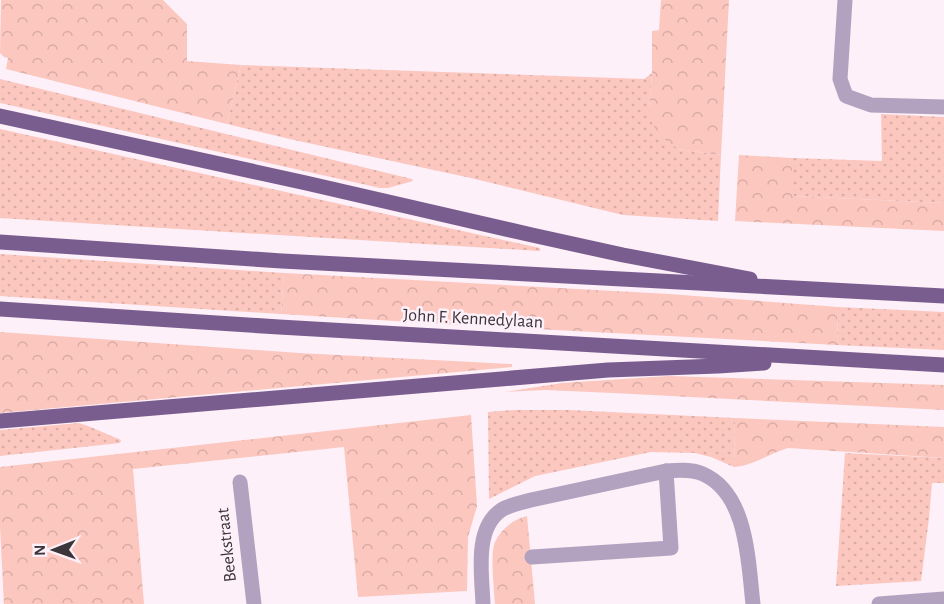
<svg xmlns="http://www.w3.org/2000/svg" width="944" height="604" font-family="'Alegreya Sans',sans-serif">
  <style>
    .grass { fill: url(#grass-dots) }
    .forest { fill: url(#forest-crowns) }
    .lines { fill: none; stroke-linecap: round; stroke-linejoin: round }
    .minor { stroke: #b2a2bf; stroke-width: 15 }
    .major { stroke: #7a5d8f; stroke-width: 15 }
    .labels { text-anchor: middle; dominant-baseline: central; stroke-width: 5; stroke-linejoin: round; paint-order: stroke }
    .street-label { font-size: 18px; fill: #3c353a; stroke: #fdf0f9 }
  </style>
  <defs>
    <pattern id="grass-dots" width="8" height="8" patternUnits="userSpaceOnUse" patternTransform="scale(1.5)"><rect width="8" height="8" fill="#fcc7bf"/><path d="M2 2h.1M6 6h.1" fill="none" stroke="#d9aca5" stroke-width="1.8" stroke-linecap="round"/></pattern>
    <pattern id="forest-crowns" width="20" height="18" patternUnits="userSpaceOnUse" patternTransform="scale(1.5)"><rect width="20" height="18" fill="#fcc7bf"/><path d="M2 6a3 3 0 1 1 6 0M12 15a3 3 0 1 1 6 0" fill="none" stroke="#d9aca5"/></pattern>
  </defs>
  <rect width="100%" height="100%" fill="#fdf0f9"/>
  <g class="grass">
    <polygon points="241,65 644,79 652,73 649,106 678,149 721,155 718,221 623,215 471,178 294,140 227,124"/>
    <polygon points="0,79 412,179 413,181 388,188 380,188 0,103"/>
    <polygon points="881,114 944,117 944,203 792,196 792,158 882,161"/>
    <polygon points="0,129 540,248 540,251 0,218"/>
    <polygon points="0,254 284,273 281,314 0,296"/>
    <polygon points="838,307 944,312 944,350 837,345"/>
    <polygon points="515,410 568,410 735,418 734,467 711,457 695,453 651,452 535,476 489,499 488,412"/>
    <polygon points="79,423 88,426 121,440 120,443 0,456 0,430"/>
    <polygon points="845,453 944,458 944,483 932,483 929,518 921,581 836,586"/>
  </g>
  <g class="forest">
    <polygon points="1,0 163,0 187,24 187,61 241,65 227,124 6,69 8,58 4,57 0,53"/>
    <polygon points="661,0 729,0 721,155 678,149 661,137 652,123 649,106 652,73 652,31 659,30"/>
    <polygon points="739,155 792,158 792,196 944,203 944,231 735,221"/>
    <polygon points="284,273 669,294 838,307 837,345 443,324 281,314"/>
    <polygon points="0,332 299,353 512,364 512,367 0,413"/>
    <polygon points="669,376 944,385 944,410 613,393 545,390 505,392 562,383"/>
    <polygon points="471,415 477,506 468,537 467,591 358,597 344,447 133,469 144,604 4,604 0,527 0,467"/>
    <path d="M735,418L944,427V458L788,448C770,453 753,466 734,467Z"/>
    <path d="M527,516L535,604H495C494,589 490,554 495,542C501,529 514,519 527,516Z"/>
  </g>
  <g class="lines">
    <g class="minor">
      <polyline points="845,0 840,79 846,96 871,105 944,107"/>
      <polyline points="240,482 254,604"/>
      <polyline points="532,557 671,548 666,471"/>
      <path d="M483,604C482,576 474,530 500,511C508,505 520,503 531,500L666,471C678,470 692,469 703,474C748,494 748,562 753,604"/>
      <polyline points="879,604 944,599"/>
    </g>
    <g class="major">
      <polyline points="0,116 306,183 532,235 623,255 750,279"/>
      <polyline points="0,242 282,261 944,296"/>
      <polyline points="0,309 279,327 944,365"/>
      <polyline points="0,421 608,370 718,366 764,363"/>
    </g>
  </g>
  <g class="labels">
    <g class="street-label">
      <text transform="translate(473 319) rotate(3)">John F. Kennedylaan</text>
      <text transform="translate(227 545) rotate(-96)">Beekstraat</text>
    </g>
  </g>
  <g transform="translate(54 550) rotate(269)" stroke="#fdf0f9" stroke-width="4.5" paint-order="stroke">
  <path d="M0-4.5L10 22L0 15L-10 22Z" fill="#3c353a"/>
  <text y="-9" font-size="16" font-weight="bold" text-anchor="middle" fill="#3c353a">N</text>
  </g>
</svg>
